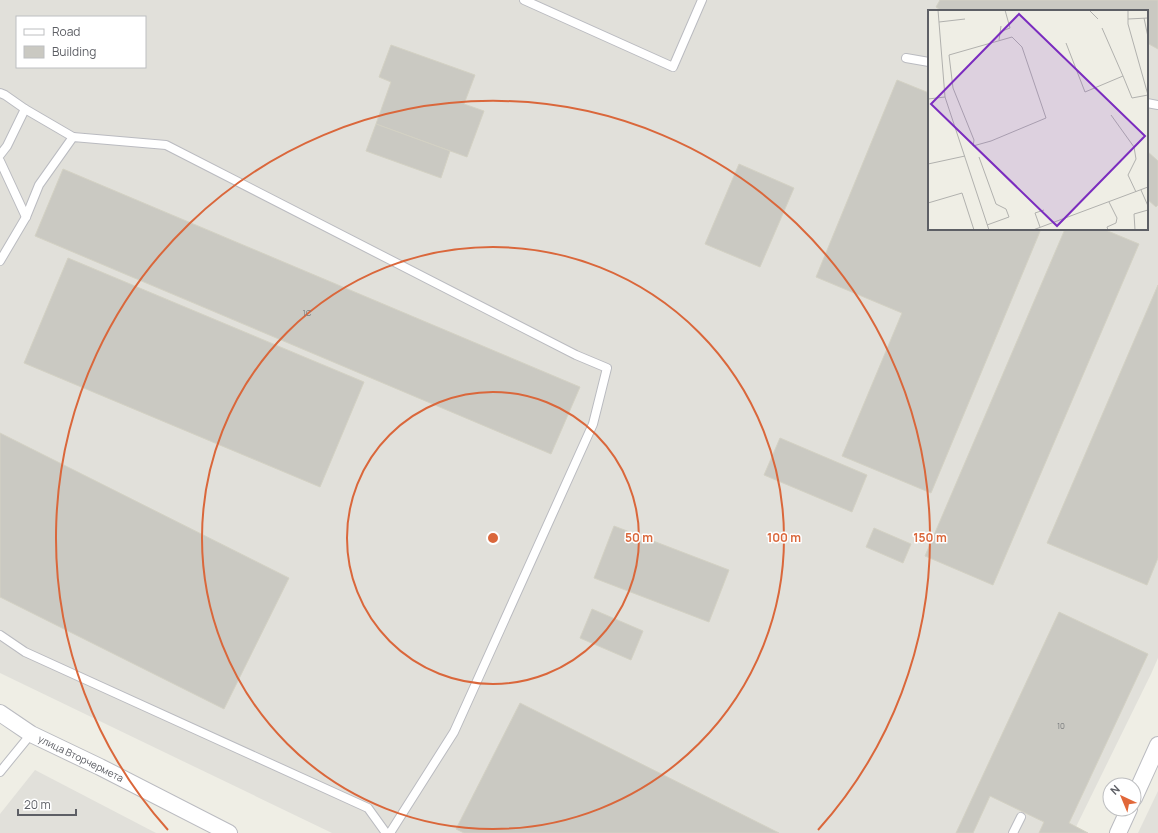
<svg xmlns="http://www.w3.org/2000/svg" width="1158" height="833" font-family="Manrope,sans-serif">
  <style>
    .industrial { fill: #e1e0da; fill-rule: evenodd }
    .building { fill: #cac9c2; stroke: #d3d1c4 }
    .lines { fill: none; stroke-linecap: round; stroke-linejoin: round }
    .service-casing { stroke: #babbc0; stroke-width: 10 }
    .minor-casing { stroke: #babbc0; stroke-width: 18 }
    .service { stroke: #fff; stroke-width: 8 }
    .minor { stroke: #fff; stroke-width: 16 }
    .ring { fill: none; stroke: #da673b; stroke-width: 2 }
    .labels { text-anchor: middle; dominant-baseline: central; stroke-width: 3; stroke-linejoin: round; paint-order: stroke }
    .number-label { font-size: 8px; fill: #787a7c }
    .street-label { font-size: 10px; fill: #5d5f65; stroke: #fff }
    .inset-road { fill: none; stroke: #b1b1ae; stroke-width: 1 }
    .view { fill: #7b2cbf; fill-opacity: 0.15; stroke: #7b2cbf; stroke-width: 2 }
    .inset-edge { fill: none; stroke: #5d5f65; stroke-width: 2 }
    .centre { fill: #da673b; stroke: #fff; stroke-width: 2 }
    .ring-label { font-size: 12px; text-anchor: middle; font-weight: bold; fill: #da673b; stroke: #fff; stroke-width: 3; stroke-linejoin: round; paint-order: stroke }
  </style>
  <rect width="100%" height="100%" fill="#efeee5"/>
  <g class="industrial">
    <path d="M0,0H1158V658L1151,674L1073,833H332L0,673ZM929,11H1147V229H929ZM17,17H145V67H17Z"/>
    <polygon points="35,770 156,833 0,833 0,814"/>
    <polygon points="1158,791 1158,833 1138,833"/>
  </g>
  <g class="building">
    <polygon points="940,0 1158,0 1158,49 1147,43 1147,11 942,11 936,7"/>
    <polygon points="391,45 475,75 464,104 484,111 467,157 376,124 391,82 379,77"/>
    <polygon points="897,80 929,93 929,229 1041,229 931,493 842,456 902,313 816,277"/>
    <polygon points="376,124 450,151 441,178 366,151"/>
    <polygon points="1147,151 1158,161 1158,205 1156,207 1147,199 1147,172 1148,171 1147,170"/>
    <polygon points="739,164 794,188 760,267 705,244"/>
    <polygon points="63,169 580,387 551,454 35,236"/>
    <polygon points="1065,229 1103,229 1139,244 993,585 925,556"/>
    <polygon points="68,258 364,382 320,487 24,363"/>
    <polygon points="1158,285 1158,558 1147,585 1047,543"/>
    <polygon points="0,433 289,578 224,709 0,597"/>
    <polygon points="780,438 867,475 852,512 764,475"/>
    <polygon points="614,526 729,570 709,622 594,578"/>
    <polygon points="874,528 911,544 903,563 866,547"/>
    <polygon points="592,609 643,631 631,660 580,638"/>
    <polygon points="1059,612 1148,654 1069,823 1088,833 1039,833 1044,822 990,796 973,833 956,833"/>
    <polygon points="520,703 779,833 464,833 456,829"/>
  </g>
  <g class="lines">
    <defs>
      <g id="service">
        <polyline points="524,0 673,67 702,0"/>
        <polyline points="906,58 929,62"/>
        <polyline points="0,93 5,95 25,109 7,146 0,155"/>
        <polyline points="1147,103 1158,105"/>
        <polyline points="25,109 73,137"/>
        <polyline points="0,161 26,217"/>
        <polyline points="0,261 26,217 39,185 73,137 166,145 576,355 607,368 593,424 454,732 390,833"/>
        <polyline points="0,635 25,652 368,808 386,833"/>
        <polyline points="0,772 31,734"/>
        <polyline points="1013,833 1021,817"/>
      </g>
      <g id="minor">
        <path id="s1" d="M0,713L31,734L100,767L229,833"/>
        <polyline points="1134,798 1158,745"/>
        <polyline points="1118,833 1129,809"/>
      </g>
    </defs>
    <use href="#service" class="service-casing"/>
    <use href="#minor" class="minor-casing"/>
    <use href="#service" class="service"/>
    <use href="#minor" class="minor"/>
  </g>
  <g class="ring">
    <circle cx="493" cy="538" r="146"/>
    <circle cx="493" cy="538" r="291"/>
    <path d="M168 830A437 437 0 1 1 818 830"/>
  </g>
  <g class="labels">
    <g class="number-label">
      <text x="307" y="312">1С</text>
      <text x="1061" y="725">10</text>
    </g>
    <g class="street-label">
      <text stroke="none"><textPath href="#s1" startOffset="93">улица Вторчермета</textPath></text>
    </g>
  </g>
  <g transform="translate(928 10)">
    <rect width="220" height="220" fill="#efeee5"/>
    <path class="inset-road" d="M10,0L17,87L61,220M161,0L170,9M200,0V14L220,85M216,8L220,27M200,9L220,8M11,12L37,9M74,21L82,18L77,0M84,27L94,37L118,108L63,131L45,136L46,130L25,78L21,45ZM71,30L73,16M138,33L157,82L195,66L174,18M195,66L204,88L220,85M0,89L17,87M183,105L206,137L208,149L200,165L208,182M51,147L68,194L78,199L81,207L59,215M0,154L37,146M213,180L220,196M0,193L34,183L46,220M112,217L107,203L116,200M105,220L220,177M180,220L179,217L188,213L189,208L181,192M207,220L206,204L220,200"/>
    <path class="view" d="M91,4L217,126L129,216L3,94Z"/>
    <rect width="220" height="220" class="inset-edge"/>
  </g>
  <circle cx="493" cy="538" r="6" class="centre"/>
  <g class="ring-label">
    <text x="639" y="542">50 m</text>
    <text x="784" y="542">100 m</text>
    <text x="930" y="542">150 m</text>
  </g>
  <rect x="16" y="16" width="130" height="52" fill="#ffffff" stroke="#bebfc1"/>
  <rect x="24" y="29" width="20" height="6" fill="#ffffff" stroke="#bebfc1"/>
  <text x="52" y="36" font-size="12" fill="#5d5f65">Road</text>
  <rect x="24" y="46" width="20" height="12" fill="#cac9c2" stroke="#bebfc1"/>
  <text x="52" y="56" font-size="12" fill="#5d5f65">Building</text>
  <g transform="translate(1122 797) rotate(316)"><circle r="19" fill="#ffffff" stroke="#bebfc1"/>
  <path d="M0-3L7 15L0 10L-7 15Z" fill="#e16739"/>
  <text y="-6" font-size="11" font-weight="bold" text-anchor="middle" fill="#5d5f65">N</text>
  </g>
  <path d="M18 809v6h58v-6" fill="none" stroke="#5d5f65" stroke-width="2"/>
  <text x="24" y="809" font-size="12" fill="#5d5f65" stroke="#ffffff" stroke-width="3" paint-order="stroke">20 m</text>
</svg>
